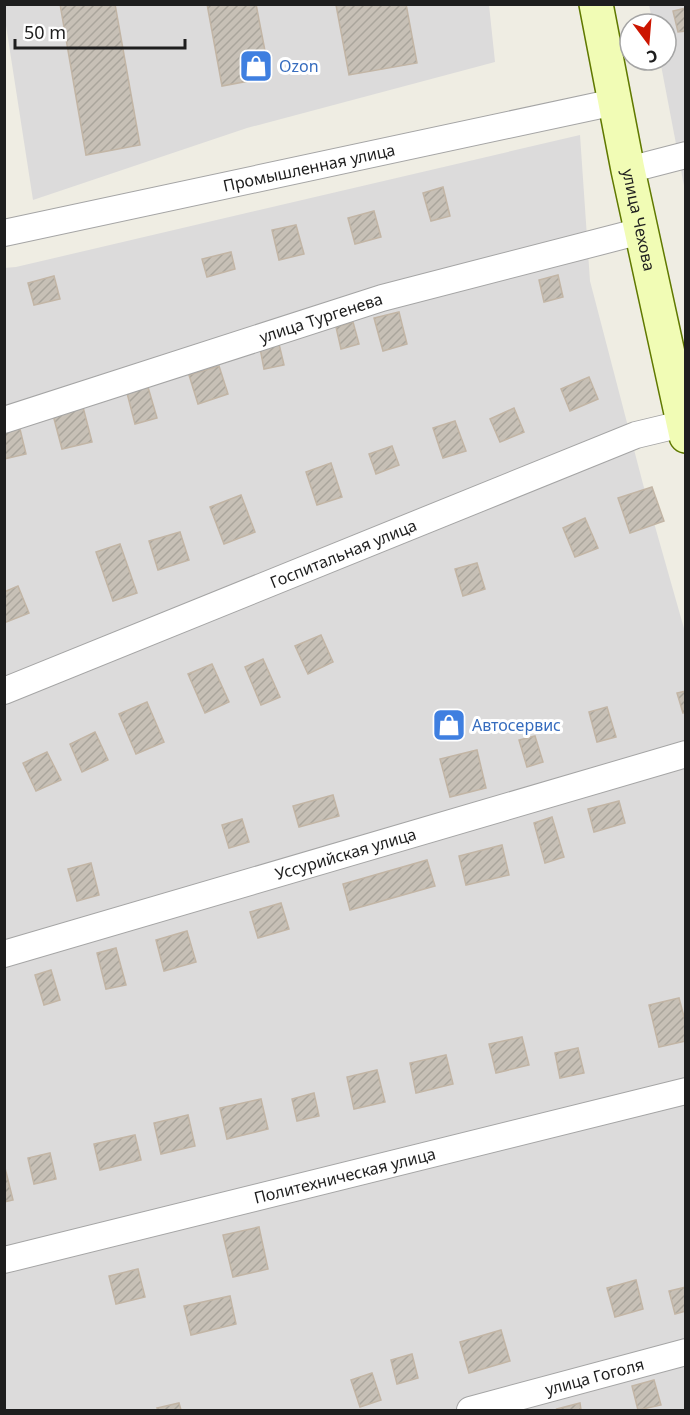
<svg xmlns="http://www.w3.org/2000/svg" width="690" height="1415" font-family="'Noto Sans',sans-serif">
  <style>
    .residential { fill: #dcdbdb }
    .building { fill: url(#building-hatch); stroke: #c2b5a5; stroke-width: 1.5 }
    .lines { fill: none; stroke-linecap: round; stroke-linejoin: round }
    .minor-casing { stroke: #a5a5a5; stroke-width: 28 }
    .secondary-casing { stroke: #607900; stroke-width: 36 }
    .minor { stroke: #fff; stroke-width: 26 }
    .secondary { stroke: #f1fcb5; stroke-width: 33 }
    .labels { text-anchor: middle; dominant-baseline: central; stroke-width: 6; stroke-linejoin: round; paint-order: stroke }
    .shop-label { font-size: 16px; fill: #366cbe; stroke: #fff; text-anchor: start }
    .street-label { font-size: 16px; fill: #1e1e1e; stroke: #fff }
  </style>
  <defs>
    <pattern id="building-hatch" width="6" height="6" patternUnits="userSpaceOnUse" patternTransform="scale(1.5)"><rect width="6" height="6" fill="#c7c0b6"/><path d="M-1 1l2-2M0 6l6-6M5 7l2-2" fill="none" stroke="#aaa59c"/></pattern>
  </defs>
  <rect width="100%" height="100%" fill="#efede3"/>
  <g class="residential">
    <polygon points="4,5 489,5 495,62 247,128 33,200 5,19"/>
    <polygon points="649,5 685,5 685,191 660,60 666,60 666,24 653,24"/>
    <polygon points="580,135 590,281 643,484 685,632 685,1410 5,1410 4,268 16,267"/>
  </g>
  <g class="building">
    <polygon points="60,4 115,4 140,145 86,155"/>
    <polygon points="207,4 256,4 270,77 222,86"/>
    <polygon points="406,4 417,63 349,75 336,5"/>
    <polygon points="686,8 686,31 678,32 673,11"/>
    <polygon points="443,187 450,216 431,221 423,193"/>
    <polygon points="374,211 381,237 355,244 348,218"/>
    <polygon points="296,225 304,254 279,260 272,230"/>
    <polygon points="231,252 235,269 207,277 202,259"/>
    <polygon points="558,275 563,297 544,302 539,280"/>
    <polygon points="54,276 60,299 34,305 28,283"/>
    <polygon points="399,312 407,344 383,351 374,318"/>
    <polygon points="353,322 359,344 341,349 336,327"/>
    <polygon points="279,344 284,365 264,369 260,348"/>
    <polygon points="219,366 228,394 198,404 189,375"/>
    <polygon points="589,377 598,399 570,411 561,389"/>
    <polygon points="148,387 157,418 135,424 127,393"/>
    <polygon points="83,407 92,442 62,449 53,415"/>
    <polygon points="514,408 524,432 500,442 490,419"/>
    <polygon points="455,421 466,451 443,458 433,428"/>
    <polygon points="19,425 26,454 4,459 4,429"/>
    <polygon points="392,446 399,465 376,474 369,454"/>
    <polygon points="331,463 342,497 317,505 306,472"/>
    <polygon points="652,487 664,521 630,533 618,498"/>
    <polygon points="241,495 255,532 224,544 210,507"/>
    <polygon points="585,518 598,548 575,557 563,528"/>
    <polygon points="180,532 189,560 158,570 149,541"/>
    <polygon points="120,544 137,593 113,601 96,552"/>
    <polygon points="477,563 485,589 463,596 455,569"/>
    <polygon points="18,586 29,613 4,623 4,592"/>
    <polygon points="321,635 333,662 308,674 295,646"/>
    <polygon points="263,659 280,697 261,705 245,667"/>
    <polygon points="212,664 229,702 205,713 188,674"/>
    <polygon points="686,691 686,712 683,713 677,693"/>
    <polygon points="147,702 164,742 136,754 119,714"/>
    <polygon points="607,707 616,737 597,742 589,712"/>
    <polygon points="95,732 108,760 82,772 70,744"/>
    <polygon points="535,736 543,762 527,767 519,740"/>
    <polygon points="477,750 486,788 450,797 440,759"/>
    <polygon points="47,752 61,780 36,791 23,763"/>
    <polygon points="333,795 339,816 299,827 293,806"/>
    <polygon points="619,801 625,823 594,832 588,809"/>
    <polygon points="552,817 564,857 545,863 534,823"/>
    <polygon points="242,819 249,842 229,848 222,825"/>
    <polygon points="502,845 509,875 466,885 459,856"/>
    <polygon points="427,860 435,886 350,910 343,884"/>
    <polygon points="91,863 99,895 77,901 68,869"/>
    <polygon points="281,903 289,929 258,938 250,912"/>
    <polygon points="187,931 196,962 164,971 156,940"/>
    <polygon points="116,948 126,985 106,989 97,953"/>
    <polygon points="51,970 60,1000 44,1005 35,975"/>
    <polygon points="679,998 686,1024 686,1041 659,1047 649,1005"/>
    <polygon points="522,1037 529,1065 496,1073 489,1044"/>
    <polygon points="578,1048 584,1073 560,1078 555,1053"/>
    <polygon points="446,1055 453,1084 416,1093 410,1063"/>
    <polygon points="377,1070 385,1102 354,1109 347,1077"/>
    <polygon points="314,1093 319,1116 297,1121 292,1099"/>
    <polygon points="261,1099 268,1129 227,1139 220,1108"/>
    <polygon points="188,1115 195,1146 161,1154 154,1123"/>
    <polygon points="135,1135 141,1160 100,1170 94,1144"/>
    <polygon points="50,1153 56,1179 34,1184 28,1158"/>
    <polygon points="4,1164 13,1200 4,1202"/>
    <polygon points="259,1227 268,1269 233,1277 223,1235"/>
    <polygon points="138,1269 145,1297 116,1304 109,1276"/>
    <polygon points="636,1280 643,1309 615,1317 607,1288"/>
    <polygon points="686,1287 686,1311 675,1314 669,1291"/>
    <polygon points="230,1296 236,1324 191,1335 184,1306"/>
    <polygon points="501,1330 510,1361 469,1373 460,1342"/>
    <polygon points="412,1354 418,1378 397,1384 391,1360"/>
    <polygon points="372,1373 381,1400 360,1407 351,1380"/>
    <polygon points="654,1380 661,1405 638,1410 632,1386"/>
    <polygon points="179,1403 181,1410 158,1410 157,1408"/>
    <polygon points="580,1403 581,1410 558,1410 557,1409"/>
  </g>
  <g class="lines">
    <defs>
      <g id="minor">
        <polyline points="628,170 686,155"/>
        <path id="s1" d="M4,233L615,102"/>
        <path id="s2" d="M4,420L382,298L641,231"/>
        <path id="s3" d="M4,691L636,435L686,423"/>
        <path id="s4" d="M4,954L686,754"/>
        <path id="s5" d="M4,1260L686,1091"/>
        <path id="s6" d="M470,1410L686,1352"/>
      </g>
      <g id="secondary">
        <path id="s7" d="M596,4L628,170L686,436"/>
      </g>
    </defs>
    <use href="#minor" class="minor-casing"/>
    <use href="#secondary" class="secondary-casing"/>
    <use href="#minor" class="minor"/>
    <use href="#secondary" class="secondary"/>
  </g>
  <defs>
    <symbol id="shop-square" viewBox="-11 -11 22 22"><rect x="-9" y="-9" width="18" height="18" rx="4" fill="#3f7fe0" stroke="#fff"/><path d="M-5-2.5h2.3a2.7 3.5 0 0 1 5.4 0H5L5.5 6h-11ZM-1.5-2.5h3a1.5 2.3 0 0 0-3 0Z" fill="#fff"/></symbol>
  </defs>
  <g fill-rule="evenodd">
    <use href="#shop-square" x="237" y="47" width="38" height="38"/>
    <use href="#shop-square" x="430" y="706" width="38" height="38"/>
  </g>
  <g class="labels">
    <g class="shop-label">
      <text x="279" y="66">Ozon</text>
      <text x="472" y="725">Автосервис</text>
    </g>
    <g class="street-label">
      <text stroke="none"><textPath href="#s1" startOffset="312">Промышленная улица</textPath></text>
      <text stroke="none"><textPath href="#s7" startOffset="220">улица Чехова</textPath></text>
      <text stroke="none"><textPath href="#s2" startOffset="333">улица Тургенева</textPath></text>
      <text stroke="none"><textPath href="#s3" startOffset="366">Госпитальная улица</textPath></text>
      <text stroke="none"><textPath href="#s4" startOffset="356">Уссурийская улица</textPath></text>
      <text stroke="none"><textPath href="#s5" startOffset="351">Политехническая улица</textPath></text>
      <text stroke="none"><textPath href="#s6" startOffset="129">улица Гоголя</textPath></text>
    </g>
  </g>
  <rect width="690" height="1415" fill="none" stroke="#1e1e1e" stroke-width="12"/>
  <g transform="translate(648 42) rotate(164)"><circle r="28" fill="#ffffff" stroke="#a5a5a5" stroke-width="1.5"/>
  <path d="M0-4.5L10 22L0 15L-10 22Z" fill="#cc1500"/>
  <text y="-9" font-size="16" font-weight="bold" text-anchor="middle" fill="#1e1e1e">С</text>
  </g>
  <path d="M15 39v9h170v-9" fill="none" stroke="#1e1e1e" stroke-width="3"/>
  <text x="24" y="39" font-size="18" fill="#1e1e1e" stroke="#ffffff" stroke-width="4.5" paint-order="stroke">50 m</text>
</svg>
